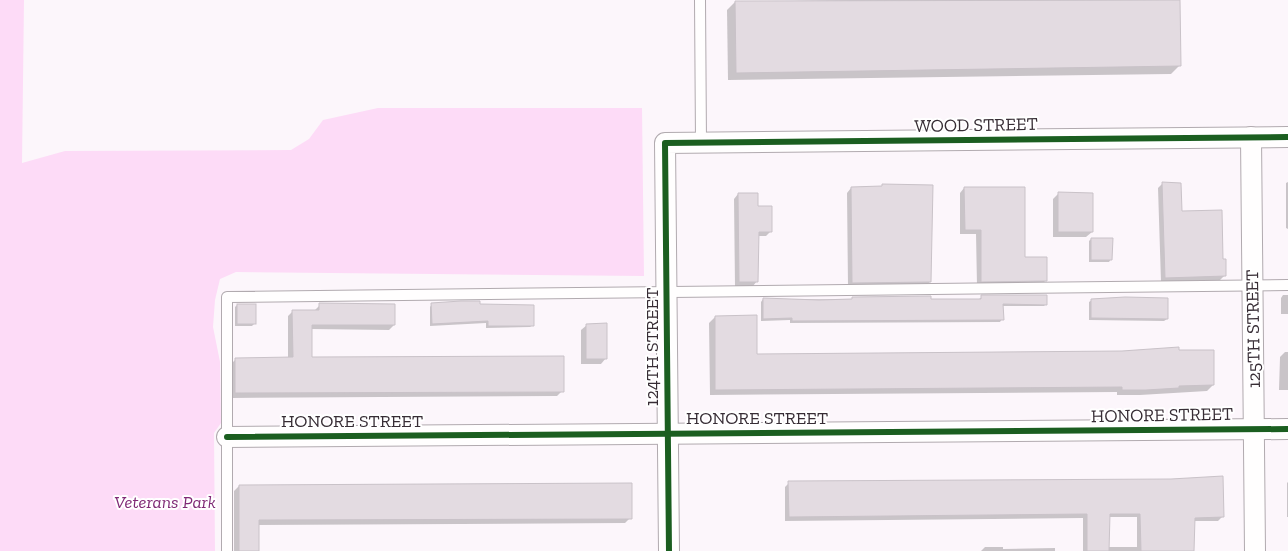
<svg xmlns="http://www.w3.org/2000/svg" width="1288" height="551" font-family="'Zilla Slab',serif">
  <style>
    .green { fill: #fddbf7 }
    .shadow { fill: #0003; fill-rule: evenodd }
    .building { fill: #e3dbe1; stroke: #c9c2c8 }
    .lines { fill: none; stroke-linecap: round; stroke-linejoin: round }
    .service-casing { stroke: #b1aaaf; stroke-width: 12 }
    .minor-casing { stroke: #b1aaaf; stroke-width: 22 }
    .service { stroke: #fffefe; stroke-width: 10 }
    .minor { stroke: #fffefe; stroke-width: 20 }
    .cycleway-casing { stroke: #fff; stroke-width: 9 }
    .cycleway { stroke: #1b5e20; stroke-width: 6 }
    .labels { text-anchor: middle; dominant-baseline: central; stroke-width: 4; stroke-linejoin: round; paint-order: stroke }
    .street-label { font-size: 18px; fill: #372d35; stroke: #fff }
    .park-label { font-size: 18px; font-style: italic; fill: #7f2875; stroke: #fff }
  </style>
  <rect width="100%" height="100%" fill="#fcf6fb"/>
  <polygon class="green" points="0,0 24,0 22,163 65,151 291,150 309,139 323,120 378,108 642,108 644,276 236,272 220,279 215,300 213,327 220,362 221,423 214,433 215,551 0,551"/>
  <g class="shadow">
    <polygon points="853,0 1178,0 1179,66 1171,74 728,80 727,10 735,2"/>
    <polygon points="1288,182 1288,229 1286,228 1286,183"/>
    <polygon points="1162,184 1180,212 1222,260 1225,275 1220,280 1161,282 1158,188"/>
    <polygon points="882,186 930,282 925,286 848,287 847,193 851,188 880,188"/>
    <polygon points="964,188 1024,259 1046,280 1041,285 977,286 976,234 960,234 960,193"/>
    <polygon points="738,194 757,208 771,231 766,236 757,236 757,281 753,286 735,286 734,199"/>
    <polygon points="1058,194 1092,232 1086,237 1053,237 1053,199"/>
    <polygon points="1091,239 1111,259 1109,262 1089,262 1089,241"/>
    <polygon points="1283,295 1288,295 1288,314 1281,314 1281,298"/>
    <polygon points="982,297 1046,304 1044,306 1002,306 1002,319 1000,322 790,323 790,320 761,321 761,302 763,299 930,300 979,299"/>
    <polygon points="1092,300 1167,319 1164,321 1089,320 1089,302"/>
    <polygon points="432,304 479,306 533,325 530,327 486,328 486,323 430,326 430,307"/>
    <polygon points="237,305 255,323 252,326 235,326 235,307"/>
    <polygon points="320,305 394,325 389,330 310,329 311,358 562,391 557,396 231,398 231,364 236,359 288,358 288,316 293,311 314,311"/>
    <polygon points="715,317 755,355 1122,352 1178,348 1178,352 1213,385 1207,391 1140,395 1117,395 1117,392 710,395 709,323"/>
    <polygon points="587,325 606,358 601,364 581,364 581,330"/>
    <polygon points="1285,352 1288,352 1288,390 1279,390 1280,357"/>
    <polygon points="1288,482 1288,517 1287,517 1287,483"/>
    <path d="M789,483L1222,517L1218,521H1194V551H1083V518L785,521V487ZM1108,517H1137V547H1108Z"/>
    <polygon points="239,486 630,518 625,523 258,525 257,551 234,551 234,491"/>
    <polygon points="985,547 1003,547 1003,549 1055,548 1055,551 981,551"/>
  </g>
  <g class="building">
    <polygon points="1180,0 1181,66 736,73 735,1"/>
    <polygon points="1162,182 1181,183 1182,211 1222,210 1223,259 1226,259 1226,276 1165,278"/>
    <polygon points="882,184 933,185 931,282 852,283 851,187 882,186"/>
    <polygon points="964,187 1025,187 1025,257 1047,257 1047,281 981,282 981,230 965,230"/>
    <polygon points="1058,192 1093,193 1093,232 1058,232"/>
    <polygon points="738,193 758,193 758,206 772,206 772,232 759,232 758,282 739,282"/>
    <polygon points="1091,238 1113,238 1112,260 1091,260"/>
    <polygon points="981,295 1047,295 1047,305 1003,304 1004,320 792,321 792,318 763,319 763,298 819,300 852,299 852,297 931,296 931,299 981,299"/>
    <polygon points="1125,297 1168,298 1168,319 1091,318 1091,299"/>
    <polygon points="461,301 480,301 480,304 534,305 534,326 488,326 488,321 432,324 431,303"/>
    <polygon points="319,303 395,304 395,325 312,325 312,357 564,356 564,392 235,393 235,358 293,357 292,310 319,310"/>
    <rect x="237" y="304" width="19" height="20"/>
    <polygon points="757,315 757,354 1122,351 1179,347 1179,350 1214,350 1214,385 1179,386 1179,388 1146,390 1122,390 1122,387 715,390 715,316"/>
    <polygon points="607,323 607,359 586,359 586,324"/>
    <polygon points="1223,476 1224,517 1195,518 1194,551 1141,551 1140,514 1110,514 1109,551 1087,551 1087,514 789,517 788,481 1171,479"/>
    <polygon points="632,483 632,519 259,520 259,551 239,551 239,485"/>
  </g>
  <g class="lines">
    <defs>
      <g id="service">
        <polyline points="700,0 701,142"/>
        <polyline points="227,551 227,297 1288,285"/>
      </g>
      <g id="minor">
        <polyline points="1251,137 1255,551"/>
        <polyline points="227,437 1288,429"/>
        <polyline points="669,551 665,143 1288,137"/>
      </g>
    </defs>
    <use href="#service" class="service-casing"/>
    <use href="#minor" class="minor-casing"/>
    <use href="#service" class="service"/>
    <use href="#minor" class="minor"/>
    <defs>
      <g id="cycleway">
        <polyline points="227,437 1288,429"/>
        <polyline points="669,551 665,143 1288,137"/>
      </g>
    </defs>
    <use href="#cycleway" class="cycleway-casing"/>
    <use href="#cycleway" class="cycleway"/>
  </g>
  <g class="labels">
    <g class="street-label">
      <text transform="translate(976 125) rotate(-1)">WOOD STREET</text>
      <text transform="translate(1253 329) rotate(-91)">125TH STREET</text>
      <text transform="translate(652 347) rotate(-90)">124TH STREET</text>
      <text transform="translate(1162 415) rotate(-1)">HONORE STREET</text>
      <text x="757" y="418">HONORE STREET</text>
      <text x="352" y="421">HONORE STREET</text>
    </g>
    <g class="park-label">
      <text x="165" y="502">Veterans Park</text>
    </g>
  </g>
</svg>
